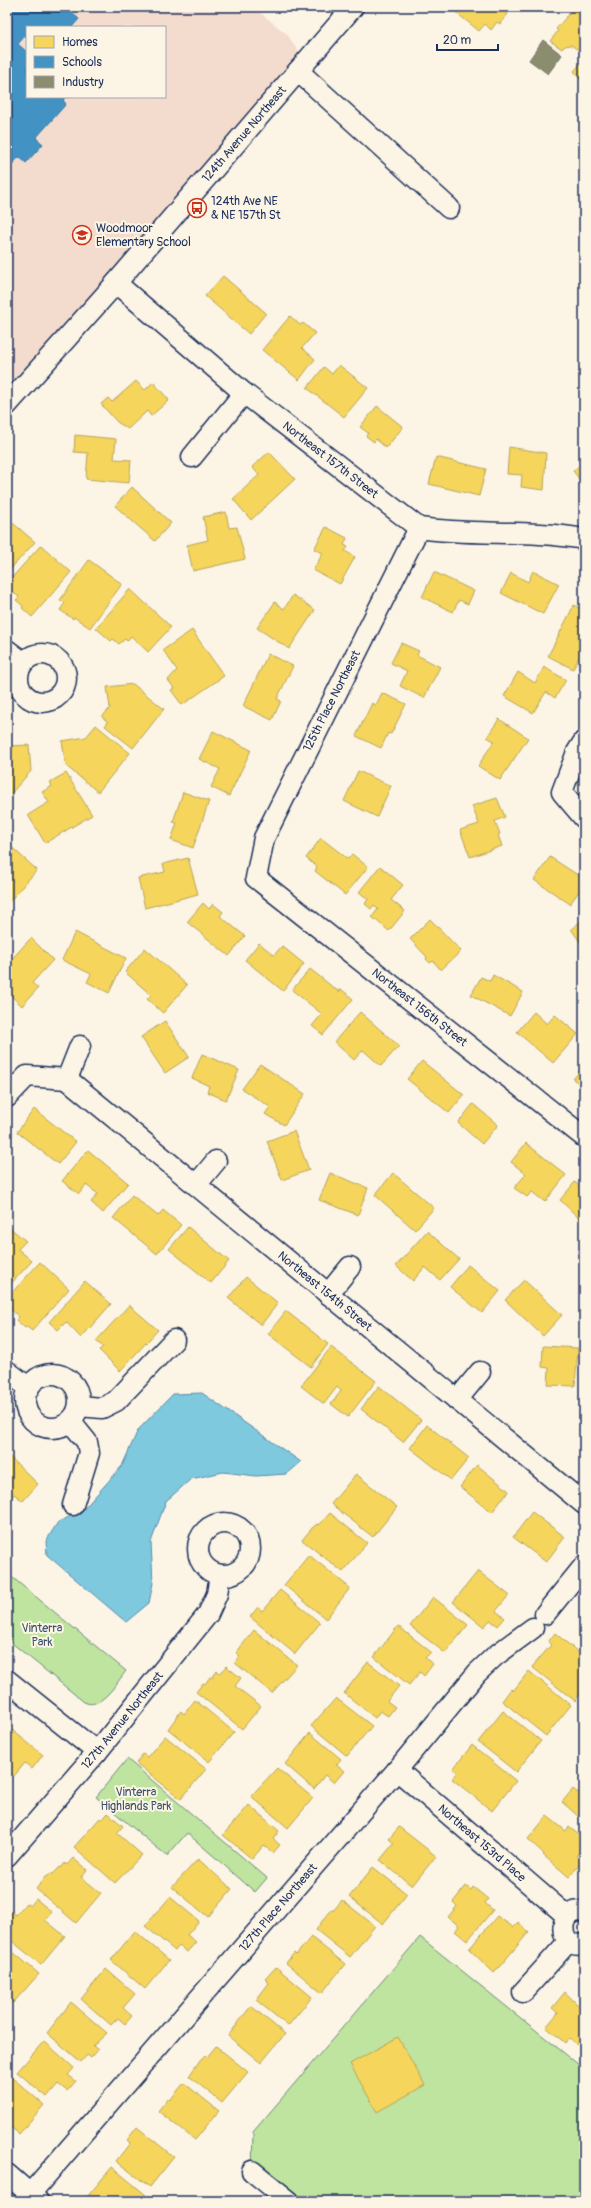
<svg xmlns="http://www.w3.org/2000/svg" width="591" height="2208" font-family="Pangolin,sans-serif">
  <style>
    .built { fill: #f3dcce; fill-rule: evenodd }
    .green { fill: #bfe49f; stroke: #6d8a7e }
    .water { fill: #7fc9df; stroke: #578bab }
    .homes { fill: #f6d55c; stroke: #b4a35d }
    .schools { fill: #4393c3; stroke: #3775a5 }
    .industry { fill: #8c8c6e; stroke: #6a7069 }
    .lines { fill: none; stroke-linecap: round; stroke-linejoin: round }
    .minor-casing { stroke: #1b2f5e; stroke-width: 23 }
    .minor { stroke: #fcf5e5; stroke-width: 20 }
    .labels { text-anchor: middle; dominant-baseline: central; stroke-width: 4; stroke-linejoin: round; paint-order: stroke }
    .street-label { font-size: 12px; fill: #1b2f5e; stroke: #fcf5e5 }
    .poi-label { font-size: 12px; fill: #1b2f5e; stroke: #fcf5e5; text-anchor: start }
    .park-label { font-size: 12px; fill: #3c536b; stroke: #fcf5e5 }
  </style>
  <rect width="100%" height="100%" fill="#fcf5e5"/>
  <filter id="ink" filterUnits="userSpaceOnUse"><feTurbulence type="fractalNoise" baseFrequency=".025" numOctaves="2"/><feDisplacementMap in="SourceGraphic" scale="8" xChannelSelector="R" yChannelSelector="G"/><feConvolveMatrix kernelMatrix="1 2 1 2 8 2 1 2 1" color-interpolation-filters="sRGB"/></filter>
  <g filter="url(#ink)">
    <path class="built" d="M7,7H253L287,34L305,62L7,405ZM27,27H165V97H27Z"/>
    <g class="green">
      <path d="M7,1573L126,1671C117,1682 101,1711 84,1702L7,1639Z"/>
      <polygon points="127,1759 267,1878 255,1892 187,1833 167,1856 96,1797"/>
      <polygon points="420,1937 584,2069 584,2201 289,2201 252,2171 253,2132"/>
    </g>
    <polygon class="water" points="202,1393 301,1462 287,1474 256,1476 223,1472 191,1479 166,1501 151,1542 153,1583 149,1603 126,1622 47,1555 46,1541 58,1522 82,1511 122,1466 138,1430 173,1394"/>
    <g class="homes">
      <polygon points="455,7 510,7 506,12 508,14 500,24 497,22 491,30 485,24 479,31 453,10"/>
      <polygon points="574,8 583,14 584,13 584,45 580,51 571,45 565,46 562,49 550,41 558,31 556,29"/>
      <polygon points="584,60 584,84 574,71"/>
      <polygon points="223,276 266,313 249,334 205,296"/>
      <polygon points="290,316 300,325 303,323 315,333 302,348 315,359 299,380 262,350"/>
      <polygon points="339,365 368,388 344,417 307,388 324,367 332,374"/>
      <polygon points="136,381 145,390 153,382 169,400 151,416 147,411 128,429 117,422 101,404 108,398 112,402"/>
      <polygon points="377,406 403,427 386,448 376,439 374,442 366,436 368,433 360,427"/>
      <polygon points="75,435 116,439 114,459 131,460 129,483 86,479 88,453 74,452"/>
      <polygon points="509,447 546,453 544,490 521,487 522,475 507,474"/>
      <polygon points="269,452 295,479 251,520 233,499 259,475 252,467"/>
      <polygon points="436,457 486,469 479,496 429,484"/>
      <polygon points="584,462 584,485 573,471"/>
      <polygon points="132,487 171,523 155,541 115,506"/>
      <polygon points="226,512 229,528 237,527 245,559 193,571 187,545 208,540 203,517"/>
      <polygon points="7,518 35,542 7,573"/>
      <polygon points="326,527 347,538 344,545 348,547 345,551 355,557 340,584 313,570 323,553 314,549"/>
      <polygon points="41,545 71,572 32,617 22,608 23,606 16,600 19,597 7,587 7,583"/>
      <polygon points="89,560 122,584 90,628 74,617 73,619 60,610 65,603 60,600"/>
      <polygon points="533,571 559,584 543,614 501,593 511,573 528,582"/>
      <polygon points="434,572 474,591 468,604 459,600 453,612 422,597"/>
      <polygon points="130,589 171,627 148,652 131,636 127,641 125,639 119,644 113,639 111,641 96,628"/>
      <polygon points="293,595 315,610 289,649 257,628 275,602 284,609"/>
      <polygon points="574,605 584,611 584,648 573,669 548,656"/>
      <polygon points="192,630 224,676 182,705 171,690 174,688 168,680 177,670 163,650"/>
      <polygon points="401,643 419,651 417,655 440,667 424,698 400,686 407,671 391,663"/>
      <polygon points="268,654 293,666 277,699 281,701 272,720 243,706"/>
      <polygon points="544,667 566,680 555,698 546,692 533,713 504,696 518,672 535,683"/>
      <polygon points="133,684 164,709 133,748 105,726 108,722 102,717 110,708 107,687"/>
      <polygon points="382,693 406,704 391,734 388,733 381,748 356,736 372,703 376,705"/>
      <polygon points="499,719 528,738 500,780 478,766 494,741 487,737"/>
      <polygon points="96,725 130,753 98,792 66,766 62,741 86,737"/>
      <polygon points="213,731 251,750 229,796 211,787 220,769 199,759"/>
      <polygon points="7,745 9,746 29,745 31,771 7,798"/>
      <polygon points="358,771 391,786 377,817 344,801"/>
      <polygon points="66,773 92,815 45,843 28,815 49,802 42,792 52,786 50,782"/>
      <polygon points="183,792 209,801 193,848 171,840 177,823 173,822"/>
      <polygon points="497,798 505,817 495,821 500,834 498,835 502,846 470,857 460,830 479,824 472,806"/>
      <polygon points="321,838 348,859 352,854 368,867 345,895 315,871 317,867 306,858"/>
      <polygon points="7,843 37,870 7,904"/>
      <polygon points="550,857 584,879 584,884 570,904 534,880"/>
      <polygon points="188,858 198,894 145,908 138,878 165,872 163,864"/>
      <polygon points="380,866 403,885 391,900 405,911 389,931 372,917 378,909 374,905 371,909 365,904 368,899 359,892"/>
      <polygon points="203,903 209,909 213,904 223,912 220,916 245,936 229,956 187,922"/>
      <polygon points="430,919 461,951 441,970 433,961 430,963 426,959 427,957 410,939"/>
      <polygon points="584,919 584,945 583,946 571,929"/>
      <polygon points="75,932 126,958 109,993 87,982 91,974 62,960"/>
      <polygon points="31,938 53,960 32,983 38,988 22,1006 7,992 7,964"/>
      <polygon points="259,943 274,955 282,946 304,964 283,991 245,960"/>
      <polygon points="145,948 187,985 163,1013 147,999 151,995 125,972"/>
      <polygon points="310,969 339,992 341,989 353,999 323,1035 312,1026 322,1014 292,990"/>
      <polygon points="493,975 523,992 510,1016 471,995 481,977 490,981"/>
      <polygon points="360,1012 399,1046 381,1066 363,1050 354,1060 334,1042"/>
      <polygon points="534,1012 547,1024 555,1015 578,1034 553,1063 517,1032"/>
      <polygon points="165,1021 189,1057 165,1073 141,1037"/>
      <polygon points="202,1054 239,1070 226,1100 207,1092 209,1086 192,1078"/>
      <polygon points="422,1061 464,1095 449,1113 407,1079"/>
      <polygon points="260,1064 305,1094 284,1125 265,1114 270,1107 242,1089"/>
      <polygon points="584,1066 584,1087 573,1079"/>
      <polygon points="473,1104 498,1125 482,1144 458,1123"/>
      <polygon points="34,1109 76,1142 58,1164 17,1132"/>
      <polygon points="294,1131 309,1170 282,1180 267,1141"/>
      <polygon points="526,1143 566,1175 545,1202 532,1192 527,1197 514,1188 526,1174 511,1162"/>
      <polygon points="88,1150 128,1183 103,1213 91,1202 98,1194 86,1185 79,1194 62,1181"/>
      <polygon points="330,1173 368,1188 358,1215 319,1200"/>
      <polygon points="393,1173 434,1208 415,1230 375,1195"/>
      <polygon points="575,1182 584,1190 584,1223 560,1200"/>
      <polygon points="132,1195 158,1216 163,1210 181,1225 157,1254 113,1218"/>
      <polygon points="9,1227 26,1241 18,1249 32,1261 7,1288 7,1228"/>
      <polygon points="188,1227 229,1261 211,1283 169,1249"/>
      <polygon points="427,1231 459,1259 440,1280 425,1267 413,1281 396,1266"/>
      <polygon points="40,1262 69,1289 32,1331 27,1327 25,1328 16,1320 19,1317 7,1306 7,1298"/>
      <polygon points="468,1265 500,1291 482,1313 450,1287"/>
      <polygon points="246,1277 278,1303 261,1325 228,1298"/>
      <polygon points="524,1280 562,1315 543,1336 505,1300"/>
      <polygon points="85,1281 111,1304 81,1338 66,1322 58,1330 49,1322"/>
      <polygon points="129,1305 158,1330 120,1371 99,1350 103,1347 96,1341"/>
      <polygon points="286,1311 328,1344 311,1367 268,1334"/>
      <polygon points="543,1346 578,1348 575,1386 548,1385 549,1368 542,1367"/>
      <polygon points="331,1347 376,1381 348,1417 331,1404 341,1391 337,1387 324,1404 301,1386"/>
      <polygon points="379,1386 421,1420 403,1442 361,1409"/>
      <polygon points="427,1425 469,1458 451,1480 410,1448"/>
      <polygon points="8,1455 38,1484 23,1501 14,1494 7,1503"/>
      <polygon points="477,1465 509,1491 492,1512 460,1487"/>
      <polygon points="356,1474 397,1507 373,1537 331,1504"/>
      <polygon points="532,1512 565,1537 546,1562 513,1537"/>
      <polygon points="330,1513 367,1543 343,1572 302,1540 312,1528 317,1524 319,1525"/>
      <polygon points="309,1555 350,1588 326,1619 284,1585"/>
      <polygon points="478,1571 509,1595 496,1611 505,1618 498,1626 490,1620 484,1627 453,1602"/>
      <polygon points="280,1590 320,1623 295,1654 250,1617 258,1607 262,1611"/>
      <polygon points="433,1597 468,1625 445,1653 410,1626"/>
      <polygon points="398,1626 431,1652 425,1658 433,1664 424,1676 420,1672 409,1685 374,1657"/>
      <polygon points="254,1630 297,1665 272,1693 235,1663 240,1656 236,1653"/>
      <polygon points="555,1633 584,1657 584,1689 575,1701 532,1667 551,1645 548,1642"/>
      <polygon points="368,1662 399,1686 387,1701 395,1707 388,1716 380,1711 375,1718 344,1693"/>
      <polygon points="226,1666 241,1678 235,1686 261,1706 242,1729 196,1692 203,1683 205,1684 210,1677 212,1678 217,1671 220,1673"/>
      <polygon points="529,1671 571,1705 546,1736 502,1701 511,1689 513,1691"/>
      <polygon points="336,1698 372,1726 347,1756 311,1726"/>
      <polygon points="195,1700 234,1732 209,1762 168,1729 181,1711 184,1714"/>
      <polygon points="503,1711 541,1741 516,1772 478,1742"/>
      <polygon points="7,1726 43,1755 32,1769 25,1763 14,1776 7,1771"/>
      <polygon points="310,1733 341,1759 336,1765 344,1771 334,1783 325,1775 314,1789 285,1764"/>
      <polygon points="165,1736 206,1769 181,1799 136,1763 143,1754 147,1757"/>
      <polygon points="472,1745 516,1781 492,1811 452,1779 458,1772 453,1769"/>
      <polygon points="277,1768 313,1798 288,1828 251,1796"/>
      <polygon points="584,1786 584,1812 579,1817 562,1802 573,1789 578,1793"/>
      <polygon points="249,1805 279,1831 273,1839 280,1845 273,1853 264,1845 252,1859 223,1835"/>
      <polygon points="108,1813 123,1826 117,1833 142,1855 115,1883 74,1847 100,1818 102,1820"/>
      <polygon points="547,1816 566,1831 569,1827 584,1839 584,1847 576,1856 582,1862 569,1877 543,1855 544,1854 528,1839"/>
      <polygon points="399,1827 436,1856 412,1886 380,1860 394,1843 389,1839"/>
      <polygon points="73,1858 87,1870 81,1877 101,1893 76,1923 36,1889 46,1876 51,1873 53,1874 60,1867 61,1868 65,1863 67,1865"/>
      <polygon points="198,1859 232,1889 208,1917 172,1887"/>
      <polygon points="373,1867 407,1894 383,1924 349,1897"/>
      <polygon points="466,1886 471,1890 473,1887 488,1899 485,1903 493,1910 467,1941 455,1931 459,1926 448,1917 457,1906 453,1902"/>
      <polygon points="170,1897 199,1921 187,1935 196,1942 187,1952 179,1946 175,1951 145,1926"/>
      <polygon points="36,1899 52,1912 45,1920 65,1936 41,1965 7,1937 7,1915 11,1911 16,1915 26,1903 30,1906"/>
      <polygon points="342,1900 375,1926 350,1957 316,1930 327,1914 332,1909 333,1911"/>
      <polygon points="497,1916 513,1927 518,1922 529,1932 494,1973 469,1949"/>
      <polygon points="135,1931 169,1960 145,1989 111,1960"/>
      <polygon points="311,1937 345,1964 322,1993 286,1963 294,1953 296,1955"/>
      <polygon points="7,1947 39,1974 13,2003 7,1998"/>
      <polygon points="276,1967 312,1997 288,2026 256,2000 269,1983 265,1979"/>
      <polygon points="106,1969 135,1994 123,2008 132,2016 125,2024 118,2018 111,2025 81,1999"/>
      <polygon points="565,1992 584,2011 584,2051 569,2038 565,2043 546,2027 558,2013 552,2008"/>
      <polygon points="71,2002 107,2033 93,2046 98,2050 91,2058 87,2055 81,2062 47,2033"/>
      <polygon points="251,2006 285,2034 261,2063 228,2036"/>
      <polygon points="398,2037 425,2085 377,2112 350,2064"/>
      <polygon points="44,2041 74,2068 68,2075 76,2081 67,2091 58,2084 47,2097 17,2072"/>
      <polygon points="216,2046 248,2072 222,2103 189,2076 200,2060 205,2055 207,2057"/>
      <polygon points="9,2075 44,2105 19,2134 7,2124 7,2077"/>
      <polygon points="184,2083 219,2111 195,2140 158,2111 168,2098 170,2100"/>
      <polygon points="137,2127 174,2157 150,2187 116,2161 130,2143 127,2140"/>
      <polygon points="112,2167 146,2195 141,2201 92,2201 87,2197"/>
    </g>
    <polygon class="schools" points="7,7 65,7 79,19 72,27 27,27 27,38 25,36 18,44 27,52 27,97 66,97 63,100 66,104 36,138 43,144 26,163 19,157 7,170"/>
    <polygon class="industry" points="543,40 562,55 548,74 529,60"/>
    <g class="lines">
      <defs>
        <g id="minor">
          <polyline points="298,71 449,208"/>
          <path id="s1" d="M116,283L244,393L419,528C474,536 528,529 584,539"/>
          <path id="s2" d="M7,405L116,283L353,7"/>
          <polyline points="192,457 244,393"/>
          <path id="s3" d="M419,528L264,838L256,878L584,1137"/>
          <polyline points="7,650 23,662"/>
          <circle cx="42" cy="678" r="24"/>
          <polyline points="584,741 577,752 562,792 584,818"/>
          <path id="s4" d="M67,1079L584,1504"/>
          <polyline points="67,1079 80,1046"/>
          <polyline points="7,1097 27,1076 67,1079"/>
          <polyline points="196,1185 216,1161"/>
          <polyline points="328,1294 350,1267"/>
          <polyline points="7,1371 29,1388"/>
          <circle cx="52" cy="1401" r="27"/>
          <polyline points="457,1400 480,1372"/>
          <polyline points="79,1406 102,1408 116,1401 174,1340"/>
          <polyline points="70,1421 87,1442 89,1453 73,1505"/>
          <circle cx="224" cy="1549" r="26"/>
          <polyline points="545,1614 584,1566"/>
          <polyline points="7,1680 97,1752"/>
          <path id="s5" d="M397,1770L567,1916"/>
          <path id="s6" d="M7,1856L97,1752L208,1614L217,1594L220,1575"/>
          <path d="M584,1912C557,1905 556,1951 584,1944"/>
          <polyline points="523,1992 568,1942"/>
          <polyline points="252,2171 289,2201"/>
          <polyline points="7,2174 38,2201"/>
          <path id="s7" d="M30,2194L397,1770L477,1673L495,1656L533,1628"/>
        </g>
      </defs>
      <use href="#minor" class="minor-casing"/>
      <use href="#minor" class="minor"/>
    </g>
  </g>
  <defs>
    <symbol id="bus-ring" viewBox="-11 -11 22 22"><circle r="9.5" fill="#fcf5e5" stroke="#c8321e" stroke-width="1.5"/><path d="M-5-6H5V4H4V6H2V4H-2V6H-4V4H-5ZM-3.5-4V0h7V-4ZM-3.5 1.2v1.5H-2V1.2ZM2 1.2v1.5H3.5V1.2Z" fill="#c8321e"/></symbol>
    <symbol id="school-ring" viewBox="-11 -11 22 22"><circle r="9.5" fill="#fcf5e5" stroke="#c8321e" stroke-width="1.5"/><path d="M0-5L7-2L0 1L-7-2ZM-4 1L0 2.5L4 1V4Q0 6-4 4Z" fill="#c8321e"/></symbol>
  </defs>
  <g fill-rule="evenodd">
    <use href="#bus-ring" x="186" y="197" width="22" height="22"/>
    <use href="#school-ring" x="71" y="224" width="22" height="22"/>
  </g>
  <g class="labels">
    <g class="street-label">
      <text stroke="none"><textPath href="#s2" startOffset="360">124th Avenue Northeast</textPath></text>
      <text stroke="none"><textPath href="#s1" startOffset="278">Northeast 157th Street</textPath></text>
      <text transform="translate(332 701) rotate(-63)">125th Place Northeast</text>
      <text stroke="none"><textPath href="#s3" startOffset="596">Northeast 156th Street</textPath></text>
      <text stroke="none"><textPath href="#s4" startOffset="334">Northeast 154th Street</textPath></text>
      <text stroke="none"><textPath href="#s6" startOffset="178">127th Avenue Northeast</textPath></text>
      <text stroke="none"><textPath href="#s5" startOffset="112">Northeast 153rd Place</textPath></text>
      <text stroke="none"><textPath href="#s7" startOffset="379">127th Place Northeast</textPath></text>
    </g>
    <g class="poi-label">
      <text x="211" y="201">124th Ave NE<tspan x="211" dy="14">&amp; NE 157th St</tspan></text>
      <text x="96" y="228">Woodmoor<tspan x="96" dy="14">Elementary School</tspan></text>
    </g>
    <g class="park-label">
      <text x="42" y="1628">Vinterra<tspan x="42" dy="14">Park</tspan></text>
      <text x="136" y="1792">Vinterra<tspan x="136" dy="14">Highlands Park</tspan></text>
    </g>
  </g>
  <rect width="591" height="2208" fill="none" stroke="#fcf5e5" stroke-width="24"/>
  <rect x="12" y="12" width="567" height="2184" fill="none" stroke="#1b2f5e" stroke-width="1.5" filter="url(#ink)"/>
  <rect x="26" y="26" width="140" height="72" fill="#fcf5e5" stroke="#a2a6af"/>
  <rect x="34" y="36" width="20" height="12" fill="#f6d55c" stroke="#a2a6af"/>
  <text x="62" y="46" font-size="12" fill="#1b2f5e">Homes</text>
  <rect x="34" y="56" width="20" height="12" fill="#4393c3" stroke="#a2a6af"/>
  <text x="62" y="66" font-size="12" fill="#1b2f5e">Schools</text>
  <rect x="34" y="76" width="20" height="12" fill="#8c8c6e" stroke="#a2a6af"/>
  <text x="62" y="86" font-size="12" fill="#1b2f5e">Industry</text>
  <path d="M437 44v6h61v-6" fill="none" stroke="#1b2f5e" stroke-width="2"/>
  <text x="443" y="44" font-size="12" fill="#1b2f5e" stroke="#fcf5e5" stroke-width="3" paint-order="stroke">20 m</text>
</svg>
